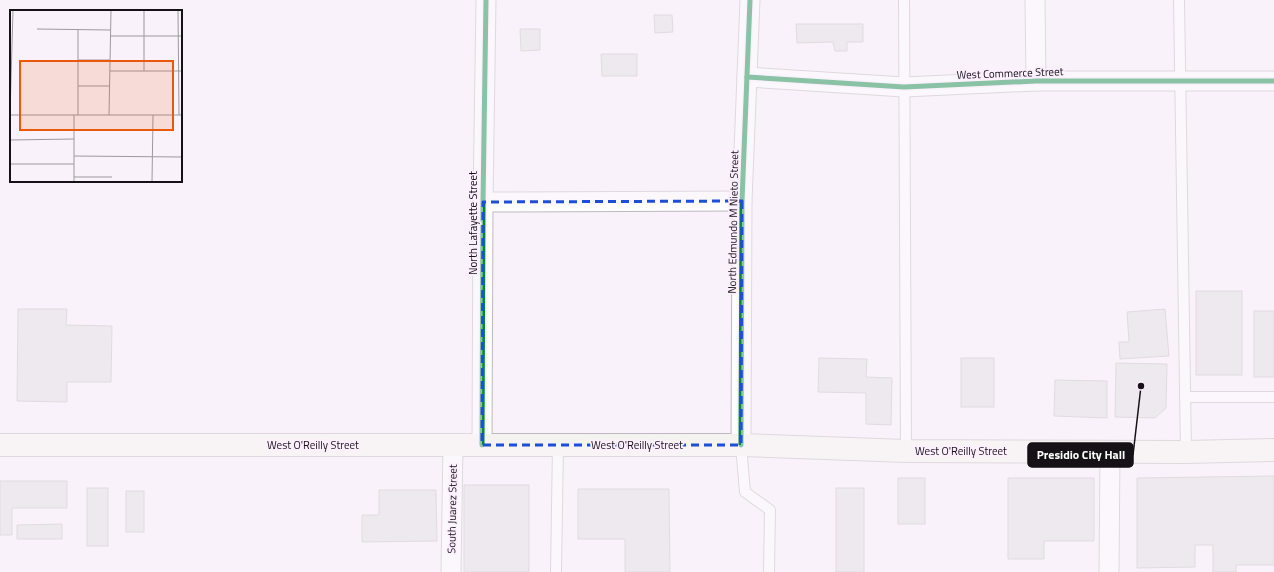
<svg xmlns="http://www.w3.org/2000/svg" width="1274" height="572" font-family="'Titillium Web',sans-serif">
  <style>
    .building { fill: #e0dbe2; stroke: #c3bec4 }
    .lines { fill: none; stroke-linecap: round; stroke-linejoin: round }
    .lane-casing { stroke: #beb9bf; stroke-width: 12 }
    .street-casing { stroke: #beb9bf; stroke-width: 21 }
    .secondary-casing { stroke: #beb9bf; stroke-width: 24 }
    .lane { stroke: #fefdfe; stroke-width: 10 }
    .street { stroke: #fefdfe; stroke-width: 19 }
    .secondary { stroke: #f5f3ef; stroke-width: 22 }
    .cycleway-casing { stroke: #fceffe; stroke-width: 8 }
    .cycleway { stroke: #00873e; stroke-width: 5 }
    .marked { fill: none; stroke: #1d4ed8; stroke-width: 3; stroke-dasharray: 8 5; stroke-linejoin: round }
    .labels { text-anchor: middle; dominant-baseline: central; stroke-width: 3.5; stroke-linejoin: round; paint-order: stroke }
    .street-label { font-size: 11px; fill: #151116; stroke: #fceffe }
    .inset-road { fill: none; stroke: #9e989f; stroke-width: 1 }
    .view { fill: #e8590c; fill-opacity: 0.15; stroke: #e8590c; stroke-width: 2 }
    .inset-edge { fill: none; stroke: #151116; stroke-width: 2 }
    .leader { fill: none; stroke: #151116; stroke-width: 1.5 }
    .callout-dot { fill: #151116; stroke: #fceffe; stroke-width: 1.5 }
    .callout { fill: #151116; stroke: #151116; stroke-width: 1.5 }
    .callout-label { font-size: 12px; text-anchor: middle; font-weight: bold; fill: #fff }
  </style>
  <rect width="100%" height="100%" fill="#f9f2fa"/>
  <g class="building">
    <polygon points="654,15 672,15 673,32 655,33"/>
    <polygon points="796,24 863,24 863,42 847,42 847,51 835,51 833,42 797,43"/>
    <polygon points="520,29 540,29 540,50 521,51"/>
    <polygon points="601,54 637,54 637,76 602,76"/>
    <rect x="1196" y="291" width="46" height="84"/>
    <polygon points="18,309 67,309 66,325 112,326 111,382 67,382 67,402 17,401"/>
    <polygon points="1165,309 1169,356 1120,359 1119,342 1129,342 1127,312"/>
    <rect x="1254" y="311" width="20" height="66"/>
    <polygon points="819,358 867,359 866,377 892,378 891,425 866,424 866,393 818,392"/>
    <rect x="961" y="358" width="33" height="49"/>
    <polygon points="1116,363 1167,364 1166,408 1155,418 1115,417"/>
    <polygon points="1055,380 1107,381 1107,418 1054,416"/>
    <polygon points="1274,476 1274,565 1236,565 1236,572 1213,572 1213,545 1195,545 1195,567 1137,568 1137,478"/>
    <rect x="898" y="478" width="27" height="46"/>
    <polygon points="1008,478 1094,478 1094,541 1044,541 1044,559 1008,559"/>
    <polygon points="0,481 67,481 67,508 12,508 12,535 0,535"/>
    <rect x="464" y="485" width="65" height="87"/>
    <rect x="87" y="488" width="21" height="58"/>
    <rect x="836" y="488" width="28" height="84"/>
    <polygon points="578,489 669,489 670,572 625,572 625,539 578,539"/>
    <polygon points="379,490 436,490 437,541 362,542 362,515 379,515"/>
    <rect x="126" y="491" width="18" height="41"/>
    <polygon points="62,524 62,539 17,539 17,525"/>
  </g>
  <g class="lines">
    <defs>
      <g id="lane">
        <polyline points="904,0 906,451"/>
        <polyline points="1179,0 1186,452"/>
        <polyline points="1185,397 1274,397"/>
        <polyline points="741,445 745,492 770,510 769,572"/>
        <polyline points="556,572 558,445"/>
      </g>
      <g id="street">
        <polyline points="1035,0 1036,81"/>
        <polyline points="747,77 904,87 1036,81 1274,81"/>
        <polyline points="483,202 742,201"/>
        <polyline points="482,445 483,202 486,0"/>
        <polyline points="741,445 742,201 750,0"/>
        <polyline points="451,572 453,445"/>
        <polyline points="1109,572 1110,451"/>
      </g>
      <polyline id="secondary" points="0,445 741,445 906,451 1186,452 1274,450"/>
    </defs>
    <use href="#lane" class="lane-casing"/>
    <use href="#street" class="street-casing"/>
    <use href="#secondary" class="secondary-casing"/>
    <use href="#lane" class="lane"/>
    <use href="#street" class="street"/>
    <use href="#secondary" class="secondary"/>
    <defs>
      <g id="cycleway">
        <polyline points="747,77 904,87 1036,81 1274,81"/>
        <polyline points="482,445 483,202 486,0"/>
        <polyline points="741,445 742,201 750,0"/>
      </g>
    </defs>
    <use href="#cycleway" class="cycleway-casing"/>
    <use href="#cycleway" class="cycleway"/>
  </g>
  <path d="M0 0H1274V572H0ZM742,201L741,445H482L483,202Z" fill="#f9f2fa" fill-opacity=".55" fill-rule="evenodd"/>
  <path class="marked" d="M742,201L741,445H482L483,202Z"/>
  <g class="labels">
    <g class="street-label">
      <text transform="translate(1010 73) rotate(-2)">West Commerce Street</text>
      <text transform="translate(733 222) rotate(-89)">North Edmundo M Nieto Street</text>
      <text transform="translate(473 223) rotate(-90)">North Lafayette Street</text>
      <text x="313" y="445">West O'Reilly Street</text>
      <text x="637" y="445">West O'Reilly Street</text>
      <text x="961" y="451">West O'Reilly Street</text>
      <text transform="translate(452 509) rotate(-89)">South Juarez Street</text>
    </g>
  </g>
  <g transform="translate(10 10)">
    <rect width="172" height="172" fill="#f9f2fa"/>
    <path class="inset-road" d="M134,0V61M168,0L169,105M27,19L100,20M100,26H172M68,50H100M100,61H172M68,76H99M0,105L3,0M0,105H172M68,105V20M99,105L101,0M0,130L64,129M64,146L172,147M0,154H64M64,167H102M64,172V105M142,172L143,105"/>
    <path class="view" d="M10,51H163V120H10Z"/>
    <rect width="172" height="172" class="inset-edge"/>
  </g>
  <path class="leader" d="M1141 386L1133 455"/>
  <circle class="callout-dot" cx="1141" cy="386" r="4"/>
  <rect class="callout" x="1028" y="443" width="105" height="24" rx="4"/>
  <g class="callout-label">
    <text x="1081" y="459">Presidio City Hall</text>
  </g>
</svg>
